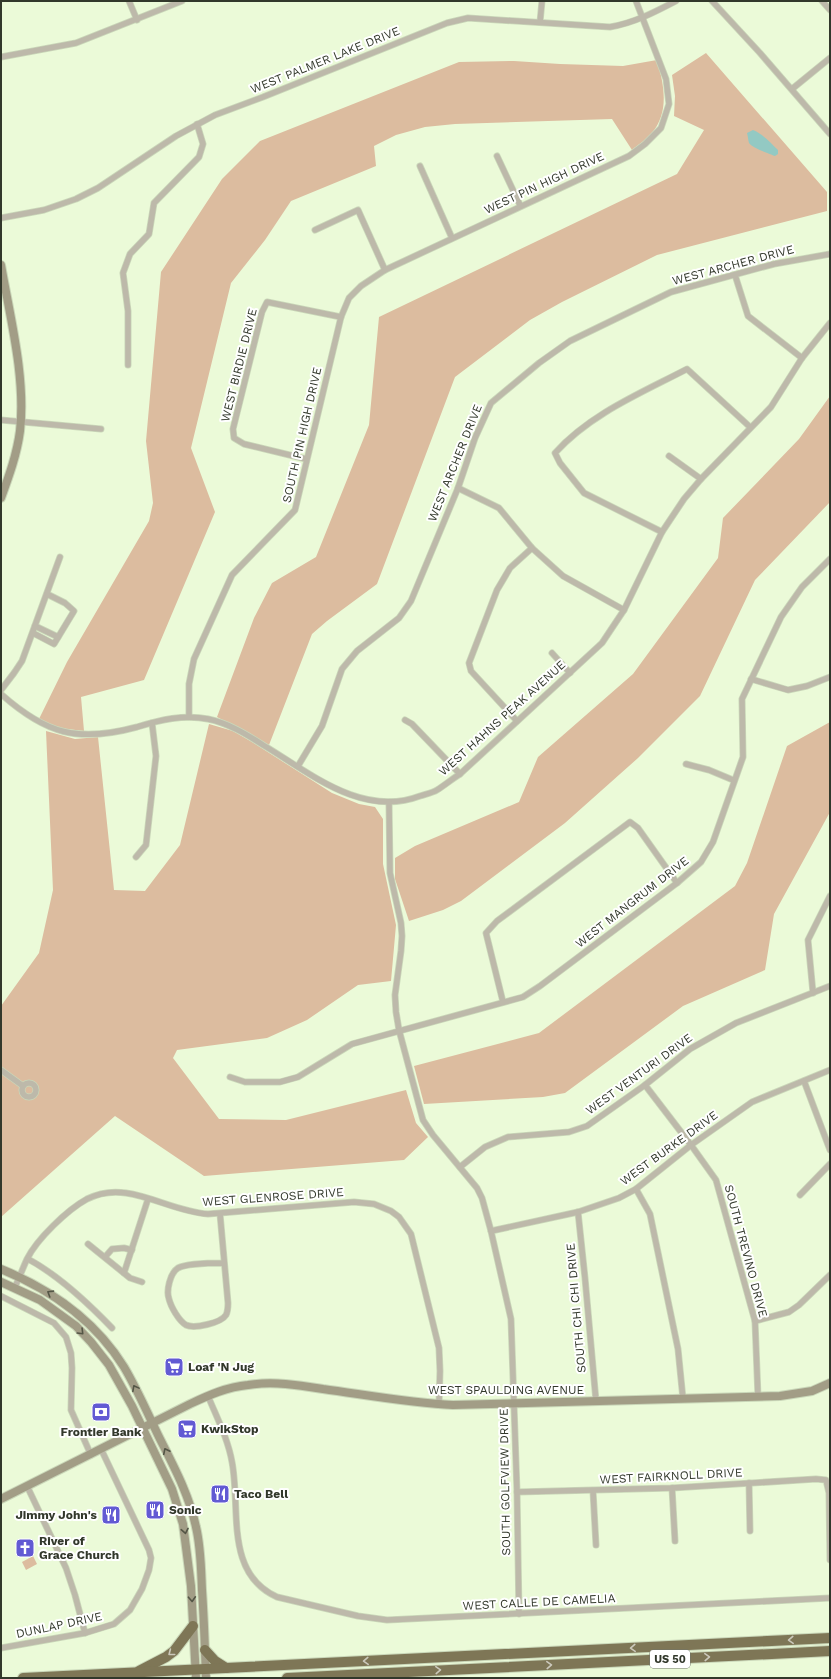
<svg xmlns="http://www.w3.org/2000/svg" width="831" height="1679" font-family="'Work Sans',sans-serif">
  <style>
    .green { fill: #dcbc9f }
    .water { fill: #93c9c3 }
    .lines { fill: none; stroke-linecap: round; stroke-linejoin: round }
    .street-casing { stroke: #cad7b9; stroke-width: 7 }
    .secondary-casing { stroke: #cad7b9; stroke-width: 10 }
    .highway-casing { stroke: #cad7b9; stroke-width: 12 }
    .street { stroke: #bdb9aa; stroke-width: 5.5 }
    .secondary { stroke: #a29d86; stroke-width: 8 }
    .highway { stroke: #7e7656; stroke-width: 10 }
    .oneway { stroke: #545646 }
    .oneway2 { stroke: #cbc8bb }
    .labels { text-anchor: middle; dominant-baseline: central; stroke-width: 4; stroke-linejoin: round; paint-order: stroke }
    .shield { fill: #fff; stroke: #70746b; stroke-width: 1 }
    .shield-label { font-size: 11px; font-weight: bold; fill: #32382b }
    .street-label { font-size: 12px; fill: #32382b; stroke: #fff }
    .poi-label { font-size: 12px; font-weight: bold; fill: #32382b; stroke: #fff; text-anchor: start }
  </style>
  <rect width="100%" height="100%" fill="#ebfad8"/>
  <g class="green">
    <polygon points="706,53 827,192 827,211 657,255 562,302 530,320 455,377 377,584 327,621 312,634 269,745 217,717 254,618 272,583 316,557 369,425 379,317 677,174 704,130 674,116 675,96 672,75"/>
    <path d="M657,60C664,85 670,112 651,134C646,140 638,145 632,150L612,119L455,124L425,127L396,135L374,146L376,166L291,201L265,240L231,283L191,448L215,512L144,680L81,697L84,731L58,728L39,719L67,662L149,521L153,503L146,441L161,272L222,179L260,141L459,62L514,61L560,64L623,66Z"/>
    <polygon points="830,396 830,502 755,580 700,696 638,758 565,823 461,901 443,910 409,921 395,879 395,858 415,846 519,802 538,757 633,674 718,558 723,518 799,439"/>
    <polygon points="830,722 830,812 774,914 765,970 683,1006 565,1093 543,1097 424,1104 414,1066 539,1033 735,886 747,863 787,746"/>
    <polygon points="209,724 233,731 252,742 332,793 359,804 375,807 383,819 383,864 396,925 391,981 358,985 307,1020 267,1038 177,1050 173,1058 219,1119 286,1120 406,1090 416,1123 428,1137 404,1160 204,1176 115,1116 1,1217 1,1006 39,953 53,890 46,731 75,739 98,737 114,890 145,891 180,845"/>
    <polygon points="33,1556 37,1564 26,1570 22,1562"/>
  </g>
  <path class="water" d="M753,130C763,134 771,143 778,150V154L775,156C770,154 752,148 749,143C748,140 748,136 747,133Z"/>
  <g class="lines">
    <defs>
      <g id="street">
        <polyline points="129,1 137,20"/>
        <polyline points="712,1 760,53 830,134"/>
        <polyline points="822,1 830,10"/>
        <polyline points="540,22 542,1"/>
        <polyline points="1,57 76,43 182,1"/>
        <polyline points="792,89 830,58"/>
        <polyline points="497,156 520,205"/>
        <polyline points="420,166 452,238"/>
        <path d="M1,218L44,210L76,199L98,188L176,136L215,115L263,97L447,23L468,18L610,27C634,23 655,12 676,1"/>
        <polyline points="315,230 358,210 385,270"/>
        <polyline points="735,275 748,316 802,358"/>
        <polyline points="128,365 128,311 123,273 130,254 149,234 154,203 199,157 203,144 197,124"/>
        <polyline points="1,420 101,429"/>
        <polyline points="669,456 701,479"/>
        <polyline points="306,459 244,444 234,438 233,429 262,312 267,302 341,317"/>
        <polyline points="458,488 499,508 532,548 563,576 624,610"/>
        <path d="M662,532L584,493L560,463L555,453C590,414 641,393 687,369L750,427"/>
        <polyline points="35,626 58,637"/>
        <polyline points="33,633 54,644 74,611 65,603 47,594"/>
        <polyline points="552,653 570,673"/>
        <polyline points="751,679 788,690 807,686 830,677"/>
        <polyline points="1,690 14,673 22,661 60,557"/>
        <path d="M1,694C46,734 78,743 137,727C160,720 184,714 208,719C228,723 246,734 263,745C310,773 362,818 420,796C426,794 432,793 437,790C445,785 452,779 460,774L602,643L624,610L662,532L684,499L701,479L771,407L802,358L830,323"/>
        <polyline points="189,717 189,684 194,659 232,575 295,510 341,317 349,298 361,286 385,270 629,156 645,144 661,128 669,104 666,79 636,1"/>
        <polyline points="405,720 412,724 460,774"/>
        <polyline points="517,721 471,671 469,663 497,590 510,568 532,548"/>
        <polyline points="686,764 709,770 733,780"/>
        <polyline points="298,766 322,726 342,669 357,651 399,618 411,601 458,488 475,438 491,403 539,363 570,341 671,292 774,264 830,254"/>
        <polyline points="389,802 390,873 401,923 402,936 401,951 395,995 396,1012 399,1030 423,1120 433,1135 477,1188 482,1198 491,1231 511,1319 517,1492 519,1614"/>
        <polyline points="136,857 146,845 156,756 152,723"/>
        <polyline points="813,993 808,940 830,896"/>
        <polyline points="503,1002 486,933 497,921 630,822 638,828 677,883"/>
        <polyline points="1,1070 23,1086"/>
        <polyline points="230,1077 245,1082 280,1082 298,1077 352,1044 523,997 540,986 677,883 701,862 713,842 743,757 742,699 781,617 802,587 830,559"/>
        <polyline points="804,1081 830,1150"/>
        <circle cx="29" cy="1090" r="7"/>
        <polyline points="645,1085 691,1145 716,1180 755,1321 758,1397"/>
        <polyline points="460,1167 485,1147 508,1137 569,1132 587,1126 645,1085 690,1049 736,1023 830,986"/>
        <polyline points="636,1189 650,1214 678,1349 683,1399"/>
        <polyline points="800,1195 830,1164"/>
        <polyline points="578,1212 585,1278 596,1401"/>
        <path d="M220,1214L228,1303C228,1307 228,1311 226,1315C221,1323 194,1329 186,1325C179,1321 171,1307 169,1299C166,1291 170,1273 178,1268C188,1263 213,1263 224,1263"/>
        <polyline points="491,1231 578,1212 619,1198 636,1189 691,1145 752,1102 830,1070"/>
        <polyline points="88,1244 130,1278 142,1282"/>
        <polyline points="105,1257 112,1249 124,1248 132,1250"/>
        <path d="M28,1259C58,1275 88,1303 112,1328"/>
        <polyline points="124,1273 148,1199"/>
        <path d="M15,1287C19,1278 23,1268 27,1259C37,1239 67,1210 87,1199C99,1193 113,1191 126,1193C154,1197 179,1212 208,1214L354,1202L374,1204L391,1211L399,1217L411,1234L439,1348L440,1371L439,1404"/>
        <polyline points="1,1296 54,1323 66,1337 71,1353 72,1368 71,1410 91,1455"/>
        <polyline points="755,1321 789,1312 799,1305 830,1275"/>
        <path d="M208,1396C217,1418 228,1439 232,1462C241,1509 224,1573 277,1597L358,1616L387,1620L830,1598"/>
        <polyline points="749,1483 750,1531"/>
        <polyline points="27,1486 66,1568 75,1595 85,1633"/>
        <polyline points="672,1488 675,1541"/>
        <polyline points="593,1491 596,1545"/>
        <polyline points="517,1492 672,1488 816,1479 826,1480 829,1493 830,1560"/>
        <polyline points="1,1648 85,1633 114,1624 130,1610 142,1589 149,1570 151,1558 149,1550 101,1449"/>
      </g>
      <g id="secondary">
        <path d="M1,265C10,317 26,378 20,431C17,454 9,476 1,498"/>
        <path d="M1,1269C52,1290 95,1320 124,1367C137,1389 147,1412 158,1435C173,1465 189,1494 196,1527C201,1548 201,1569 202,1590C204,1619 205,1649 206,1678"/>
        <polyline points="1,1282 40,1300 76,1326 91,1342 109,1365 132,1406 172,1489 183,1524 191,1586 196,1678"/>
        <path d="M1,1499L190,1404C209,1395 227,1387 248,1385C273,1381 298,1385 323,1389C367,1395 410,1403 453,1405L780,1396L812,1391L830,1383"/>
      </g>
      <g id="highway">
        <polyline points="205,1650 215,1661 226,1668"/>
        <polyline points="139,1671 166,1657 174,1651 193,1626"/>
        <polyline points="23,1678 830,1638"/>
        <polyline points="287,1678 830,1651"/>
      </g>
    </defs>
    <use href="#street" class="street-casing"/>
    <use href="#secondary" class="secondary-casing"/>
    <use href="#highway" class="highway-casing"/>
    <use href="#street" class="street"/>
    <use href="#secondary" class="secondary"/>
    <use href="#highway" class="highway"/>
  </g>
  <defs><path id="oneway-chevron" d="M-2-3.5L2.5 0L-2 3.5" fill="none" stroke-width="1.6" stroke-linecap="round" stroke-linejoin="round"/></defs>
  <g class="oneway">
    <use href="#oneway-chevron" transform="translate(50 1293) rotate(-148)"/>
    <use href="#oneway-chevron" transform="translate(81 1332) rotate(45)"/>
    <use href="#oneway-chevron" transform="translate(135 1388) rotate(-118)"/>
    <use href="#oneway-chevron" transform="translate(166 1451) rotate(-116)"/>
    <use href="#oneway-chevron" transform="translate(185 1531) rotate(79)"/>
    <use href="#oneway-chevron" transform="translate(192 1599) rotate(87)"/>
  </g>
  <g class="oneway2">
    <use href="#oneway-chevron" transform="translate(791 1640) rotate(177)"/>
    <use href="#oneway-chevron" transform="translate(633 1648) rotate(177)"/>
    <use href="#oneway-chevron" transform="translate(171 1653) rotate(142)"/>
    <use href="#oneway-chevron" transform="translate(707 1657) rotate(-3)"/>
    <use href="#oneway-chevron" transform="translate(366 1661) rotate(177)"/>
    <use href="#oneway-chevron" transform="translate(549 1665) rotate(-3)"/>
    <use href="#oneway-chevron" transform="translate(438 1670) rotate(-3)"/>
  </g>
  <defs>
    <symbol id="supermarket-square" viewBox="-11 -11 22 22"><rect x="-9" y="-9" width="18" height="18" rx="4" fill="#625ad3" stroke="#fff"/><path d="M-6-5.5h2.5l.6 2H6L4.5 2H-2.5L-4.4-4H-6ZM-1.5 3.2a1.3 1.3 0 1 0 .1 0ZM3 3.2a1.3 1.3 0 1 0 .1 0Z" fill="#fff"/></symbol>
    <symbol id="bank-square" viewBox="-11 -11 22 22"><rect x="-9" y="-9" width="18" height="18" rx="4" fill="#625ad3" stroke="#fff"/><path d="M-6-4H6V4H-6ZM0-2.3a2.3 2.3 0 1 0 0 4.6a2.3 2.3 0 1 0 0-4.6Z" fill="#fff"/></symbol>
    <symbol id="restaurant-square" viewBox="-11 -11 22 22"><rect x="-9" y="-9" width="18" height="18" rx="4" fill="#625ad3" stroke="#fff"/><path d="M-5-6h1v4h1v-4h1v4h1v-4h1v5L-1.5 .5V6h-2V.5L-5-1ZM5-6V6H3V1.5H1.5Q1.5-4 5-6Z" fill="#fff"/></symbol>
    <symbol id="church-square" viewBox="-11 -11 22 22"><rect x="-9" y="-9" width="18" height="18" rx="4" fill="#625ad3" stroke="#fff"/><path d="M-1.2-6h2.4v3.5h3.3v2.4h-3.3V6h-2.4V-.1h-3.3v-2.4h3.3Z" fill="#fff"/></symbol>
  </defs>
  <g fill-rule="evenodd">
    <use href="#supermarket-square" x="163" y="1356" width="22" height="22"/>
    <use href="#bank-square" x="90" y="1401" width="22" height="22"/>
    <use href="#supermarket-square" x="176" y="1418" width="22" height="22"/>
    <use href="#restaurant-square" x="209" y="1483" width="22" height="22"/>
    <use href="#restaurant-square" x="144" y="1499" width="22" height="22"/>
    <use href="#restaurant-square" x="100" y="1504" width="22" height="22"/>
    <use href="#church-square" x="14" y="1537" width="22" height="22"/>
  </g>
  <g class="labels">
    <rect class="shield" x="650" y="1650" width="40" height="18" rx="3"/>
    <g class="shield-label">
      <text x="670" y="1659">US 50</text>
    </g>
    <g class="street-label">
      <text transform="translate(325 60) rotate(-22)">WEST PALMER LAKE DRIVE</text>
      <text transform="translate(544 183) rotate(-25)">WEST PIN HIGH DRIVE</text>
      <text transform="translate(733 265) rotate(-15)">WEST ARCHER DRIVE</text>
      <text transform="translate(239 365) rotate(-76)">WEST BIRDIE DRIVE</text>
      <text transform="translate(302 435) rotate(-77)">SOUTH PIN HIGH DRIVE</text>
      <text transform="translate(455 463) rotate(-68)">WEST ARCHER DRIVE</text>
      <text transform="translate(502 718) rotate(-42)">WEST HAHNS PEAK AVENUE</text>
      <text transform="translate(632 902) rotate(-38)">WEST MANGRUM DRIVE</text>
      <text transform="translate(639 1074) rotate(-36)">WEST VENTURI DRIVE</text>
      <text transform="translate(669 1148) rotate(-36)">WEST BURKE DRIVE</text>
      <text transform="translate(273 1197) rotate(-4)">WEST GLENROSE DRIVE</text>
      <text transform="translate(746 1251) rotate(75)">SOUTH TREVINO DRIVE</text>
      <text transform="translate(576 1308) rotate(-95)">SOUTH CHI CHI DRIVE</text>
      <text x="506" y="1390">WEST SPAULDING AVENUE</text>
      <text transform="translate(671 1476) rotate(-3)">WEST FAIRKNOLL DRIVE</text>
      <text transform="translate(505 1482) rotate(-91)">SOUTH GOLFVIEW DRIVE</text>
      <text transform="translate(539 1602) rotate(-3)">WEST CALLE DE CAMELIA</text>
      <text transform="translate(59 1625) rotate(-12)">DUNLAP DRIVE</text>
    </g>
    <g class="poi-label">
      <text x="188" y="1367">Loaf 'N Jug</text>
      <text x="201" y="1429">KwikStop</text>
      <text x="101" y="1432" text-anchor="middle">Frontier Bank</text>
      <text x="234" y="1494">Taco Bell</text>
      <text x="169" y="1510">Sonic</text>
      <text x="97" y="1515" text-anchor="end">Jimmy John's</text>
      <text x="39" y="1541">River of<tspan x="39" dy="14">Grace Church</tspan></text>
    </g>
  </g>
  <rect width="831" height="1679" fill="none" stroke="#32382b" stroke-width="4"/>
</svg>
